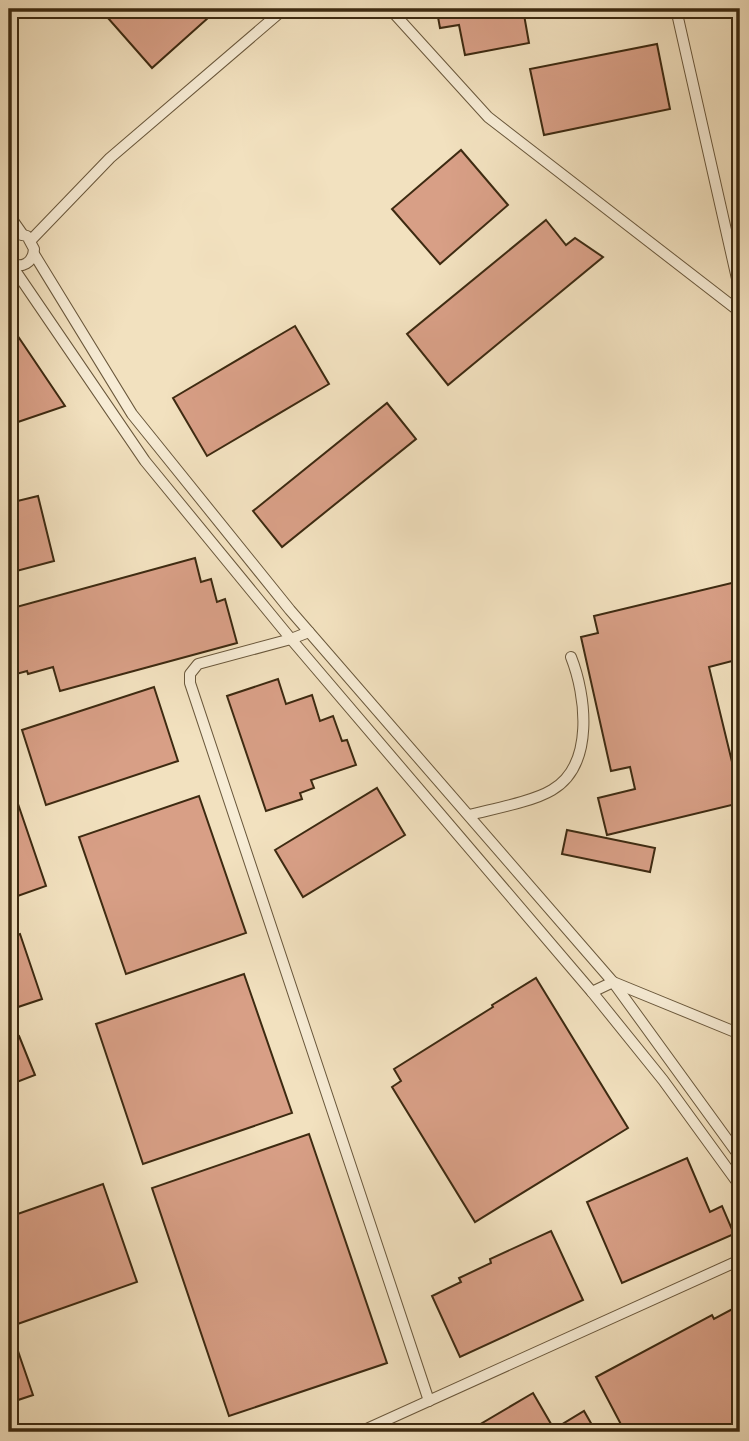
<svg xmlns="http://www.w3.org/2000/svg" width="749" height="1441" font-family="'Gentium Book Plus',serif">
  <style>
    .building { fill: #d89f86; stroke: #3d2a11; stroke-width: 2 }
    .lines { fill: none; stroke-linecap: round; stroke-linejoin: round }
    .minor-casing { stroke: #6a583c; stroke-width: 12 }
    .minor { stroke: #f7ecd5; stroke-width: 10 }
  </style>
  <rect width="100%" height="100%" fill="#f2e1bf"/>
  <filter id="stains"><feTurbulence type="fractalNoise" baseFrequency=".00286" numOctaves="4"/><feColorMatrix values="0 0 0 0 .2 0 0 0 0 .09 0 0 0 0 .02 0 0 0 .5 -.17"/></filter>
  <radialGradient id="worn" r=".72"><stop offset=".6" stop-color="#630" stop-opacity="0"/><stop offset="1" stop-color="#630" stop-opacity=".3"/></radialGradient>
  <g class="building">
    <polygon points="100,9 218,9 152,68"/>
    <polygon points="423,9 523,9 529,43 465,55 459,25 440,28 438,17"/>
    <polygon points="657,44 670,109 544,135 530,69"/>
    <polygon points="461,150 508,205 440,264 392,209"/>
    <polygon points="546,220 566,245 575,238 603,257 448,385 407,334"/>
    <polygon points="9,323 65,406 9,425"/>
    <polygon points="295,326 329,384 207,456 173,398"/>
    <polygon points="387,403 416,439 282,547 253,511"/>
    <polygon points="38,496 54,561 9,573 9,503"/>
    <polygon points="195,558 201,582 211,579 217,602 225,599 237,643 60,691 53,667 28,674 27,671 9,676 9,609"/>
    <polygon points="740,581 740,659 709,667 733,766 740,764 740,803 607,835 598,798 635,789 630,767 611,771 581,637 598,633 594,616"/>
    <polygon points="278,679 286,704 312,695 320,721 333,716 342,741 347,740 356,765 311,780 314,788 300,793 302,799 266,811 227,696"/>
    <polygon points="154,687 178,761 46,805 22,730"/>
    <polygon points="377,788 405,835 303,897 275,850"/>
    <polygon points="199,796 246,933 126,974 79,837"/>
    <polygon points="17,801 46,886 9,899 9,804"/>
    <polygon points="567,830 655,848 650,872 562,854"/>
    <polygon points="20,934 42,999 9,1010 9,938"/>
    <polygon points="244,974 292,1113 143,1164 96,1024"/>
    <polygon points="536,978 628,1128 475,1222 392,1087 401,1081 394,1069 493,1007 492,1005"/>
    <polygon points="19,1036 35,1075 9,1085 9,1040"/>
    <polygon points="309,1134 387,1363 229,1416 152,1188"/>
    <polygon points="687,1158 710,1212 722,1206 734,1234 622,1283 587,1202"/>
    <polygon points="103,1184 137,1282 9,1327 9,1217"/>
    <polygon points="551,1231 583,1300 460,1357 432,1296 461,1282 459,1278 491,1263 490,1259"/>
    <polygon points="740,1305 740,1432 625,1432 596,1377 712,1315 714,1319"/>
    <polygon points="17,1348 33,1395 9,1403 9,1350"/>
    <polygon points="533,1393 554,1429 584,1411 596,1432 467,1432"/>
  </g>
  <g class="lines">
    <defs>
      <g id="minor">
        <polyline points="390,9 488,117 740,312"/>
        <polyline points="676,9 740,292"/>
        <polyline points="9,215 23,235"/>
        <path d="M9,237L18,234L27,236L34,249C33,263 22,269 10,263"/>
        <polyline points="31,240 110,158 284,9"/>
        <polyline points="34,254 132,414 290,610 613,982 740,1157"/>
        <polyline points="10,263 145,461 291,639 592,992 663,1080 740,1186"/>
        <polyline points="309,632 291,639 198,664 190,674 190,683 429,1401"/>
        <path d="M469,815C492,809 532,802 552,790C595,765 586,695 571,657"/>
        <polyline points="592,992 613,982 740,1034"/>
        <polyline points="360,1432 740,1260"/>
      </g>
    </defs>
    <use href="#minor" class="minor-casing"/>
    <use href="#minor" class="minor"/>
  </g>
  <rect width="749" height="1441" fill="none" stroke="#f2e1bf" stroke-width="35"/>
  <rect x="10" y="10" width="728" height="1420" fill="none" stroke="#3d2a11" stroke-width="3.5"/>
  <rect x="18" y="18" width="714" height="1406" fill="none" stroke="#3d2a11" stroke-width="2"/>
  <rect width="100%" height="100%" filter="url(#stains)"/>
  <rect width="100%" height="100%" fill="url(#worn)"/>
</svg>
